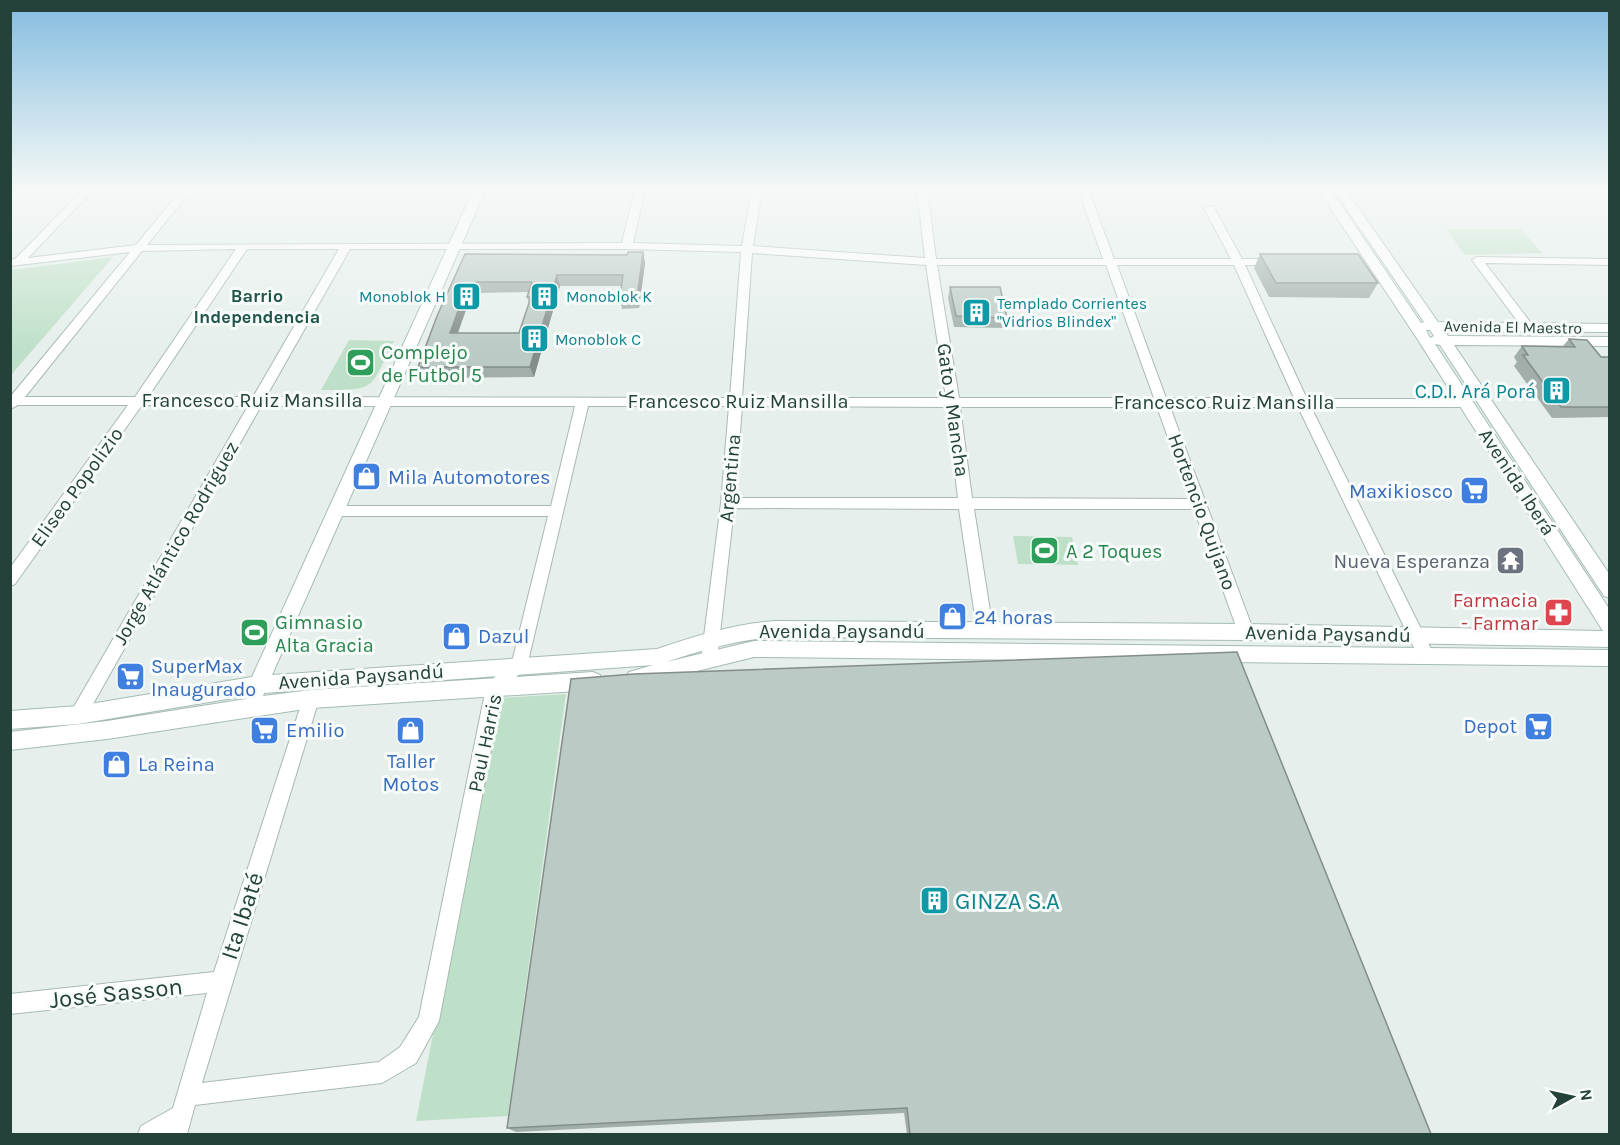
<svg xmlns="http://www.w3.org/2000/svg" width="1620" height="1145" font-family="Karla,sans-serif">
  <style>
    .green { fill: #bfe0c8 }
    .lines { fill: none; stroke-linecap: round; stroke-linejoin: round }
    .street-casing { stroke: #a8b8b2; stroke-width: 2 }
    .secondary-casing { stroke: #a4bbb3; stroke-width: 2 }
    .street { fill: #fff; fill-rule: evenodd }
    .secondary { fill: #fff; fill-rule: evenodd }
    .wall { fill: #a1aea9; fill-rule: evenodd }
    .shaded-wall { fill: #838d89 }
    .building { fill: #bbcac4; stroke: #838d89; stroke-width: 1.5; fill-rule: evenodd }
    .labels { text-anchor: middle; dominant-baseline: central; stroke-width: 6; stroke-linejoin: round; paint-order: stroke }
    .far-culture-label { font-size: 16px; fill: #0d838f; stroke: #f7fbf9; text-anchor: start }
    .far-street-label { font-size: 16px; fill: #24423a; stroke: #f7fbf9 }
    .far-neighbourhood-label { font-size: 18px; font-weight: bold; fill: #1f5548; stroke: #f7fbf9 }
    .leisure-label { font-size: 20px; fill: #27864d; stroke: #f7fbf9; text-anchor: start }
    .culture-label { font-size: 20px; fill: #0d838f; stroke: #f7fbf9; text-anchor: end }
    .street-label { font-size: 20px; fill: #24423a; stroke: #f7fbf9 }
    .shop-label { font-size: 20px; fill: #366cbe; stroke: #f7fbf9; text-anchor: start }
    .worship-label { font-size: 20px; fill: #5b616d; stroke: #f7fbf9; text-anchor: end }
    .health-label { font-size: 20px; fill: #be3a42; stroke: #f7fbf9; text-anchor: end }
    .near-culture-label { font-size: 24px; fill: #0d838f; stroke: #f7fbf9; text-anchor: start }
    .near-street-label { font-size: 24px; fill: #24423a; stroke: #f7fbf9 }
  </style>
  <rect width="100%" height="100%" fill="#e6efeb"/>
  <g class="green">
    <polygon points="1446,229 1521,229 1542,253 1465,255"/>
    <polygon points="113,257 11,375 11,270"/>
    <path d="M349,340L394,341C369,390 378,390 321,390Z"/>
    <polygon points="1013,536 1072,537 1078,565 1018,564"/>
    <polygon points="566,694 508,1116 416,1121 499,698"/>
  </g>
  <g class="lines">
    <defs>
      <g id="street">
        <path d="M84,189H94L28,258L136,245L182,189H192L147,245L622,243L635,189H645L633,243L742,246L752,189H762L753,246L925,258L917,189H927L936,259H1103L1078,189H1088L1114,259H1231L1204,208L1213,206L1242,259H1275L1280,262L1275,265H1245L1307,399H1466L1472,403L1466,407H1311L1434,655L1432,660L1426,662L1420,660L1298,407H1170L1254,632L1252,637L1246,639L1240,637L1238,632L1194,509H974L993,630L991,635L985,637L979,635L977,630L959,509L734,508L717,660L715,665L709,667L703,665L701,660L721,503L729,406H588L527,666L502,692L439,1021L416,1063L382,1083L195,1105L187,1134H138L141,1126L173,1108L207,993L10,1014V994L214,972L303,699L305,694L311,692L317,694L319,699L202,1083L379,1062L400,1047L419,1017L486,688L488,683L512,662L548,516H336L329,511L336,506H551L575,406H261L84,720L78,722L72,720L70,715L72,710L248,406L142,405L15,584L10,586V568L128,405H18L10,409V397L130,252L10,266V260L15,259ZM236,249L135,397H25L142,251ZM247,249H339L253,397H148ZM350,249H627L741,252L730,398L266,397ZM752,253L926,265L946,398H742ZM937,265H1106L1154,398H959ZM1117,265H1234L1294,398H1166ZM742,406L947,407L958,498H735ZM960,407H1157L1190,499L972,498Z"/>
        <polygon points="1477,257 1610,259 1610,265 1485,263 1534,327 1528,331 1524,330 1472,260"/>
      </g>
      <path id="secondary" d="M474,189H486L272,675L657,649C696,636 734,624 775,621L1246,624L1603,631L1418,340L1318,189H1330L1421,323L1424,322L1333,189H1345L1438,322L1610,324V332L1445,331L1448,336L1610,337V346L1454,345L1610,575V598L1604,596L1440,345L1435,344L1610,610V647L1246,640L775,637C737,640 702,650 666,662L754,641L1610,650V666L754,657L636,686L629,684L626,678L629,672L653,665L264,693L263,696L311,690L593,672L600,675L603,681L600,687L593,690L311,708L107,739L10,750V732L107,721L246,699L245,696L78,724L10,729V711L78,706L252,677ZM1426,330H1430L1434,336L1430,338Z"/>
    </defs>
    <use href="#street" class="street-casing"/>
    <use href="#secondary" class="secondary-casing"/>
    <use href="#street" class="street"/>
    <use href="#secondary" class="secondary"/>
  </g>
  <g class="wall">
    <path d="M643,252L645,263L639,308L622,309L620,298L622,286H560L534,377L423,378L418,367L465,254L627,255ZM528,292L527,297L529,303L519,333H458L467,307H473L479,293Z"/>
    <polygon points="1260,254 1378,283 1369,298 1269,297 1254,268"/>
    <polygon points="950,287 1007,318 1005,328 954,327 948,298"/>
    <polygon points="1569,339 1601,357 1610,357 1610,417 1552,418 1514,366 1517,362 1514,357 1522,346 1563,346"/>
    <polygon points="571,679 1431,1134 907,1134 904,1113 516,1132 507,1128"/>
  </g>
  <g class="shaded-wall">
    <polygon points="643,252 645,263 639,308 637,298"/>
    <polygon points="557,275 560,286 534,377 530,367"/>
    <polygon points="476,282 479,293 473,307 470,297"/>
    <polygon points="463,297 467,307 454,343 450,333"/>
  </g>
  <g class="building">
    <path d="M628,252H643L637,298H620L623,275H557L530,367H418L437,316L465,254L627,255ZM476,282H532L527,297H531L519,333H450L463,297H470Z"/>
    <polygon points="1260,254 1358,254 1378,283 1276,283"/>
    <polygon points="950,287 1000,287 1007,318 956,316"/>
    <polygon points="1569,339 1587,340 1601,357 1610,357 1610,407 1561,407 1523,355 1528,355 1522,346 1575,347"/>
    <polygon points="1237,652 1431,1134 910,1134 907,1108 507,1128 571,679 634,674"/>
  </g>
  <linearGradient id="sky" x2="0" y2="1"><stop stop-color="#84bce0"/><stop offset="0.54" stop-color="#f4f8f6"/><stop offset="1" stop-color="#f4f8f6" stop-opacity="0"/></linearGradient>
  <rect width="1620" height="349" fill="url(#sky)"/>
  <defs>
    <symbol id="building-square" viewBox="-11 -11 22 22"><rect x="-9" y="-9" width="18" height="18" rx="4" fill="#0f9aa8" stroke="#f7fbf9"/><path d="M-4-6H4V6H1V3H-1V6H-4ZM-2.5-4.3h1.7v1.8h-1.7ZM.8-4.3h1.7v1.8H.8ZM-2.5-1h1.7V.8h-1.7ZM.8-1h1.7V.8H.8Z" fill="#fff"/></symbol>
    <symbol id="stadium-square" viewBox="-11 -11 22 22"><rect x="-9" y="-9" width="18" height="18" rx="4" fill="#2e9e5b" stroke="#f7fbf9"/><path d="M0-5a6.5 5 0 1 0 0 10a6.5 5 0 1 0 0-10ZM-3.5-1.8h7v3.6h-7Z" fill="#fff"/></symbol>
    <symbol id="shop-square" viewBox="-11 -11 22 22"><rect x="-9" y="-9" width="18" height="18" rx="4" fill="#3f7fe0" stroke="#f7fbf9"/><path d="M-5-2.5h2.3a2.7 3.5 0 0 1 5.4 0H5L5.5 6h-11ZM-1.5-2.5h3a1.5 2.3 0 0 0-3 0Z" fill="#fff"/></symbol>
    <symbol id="supermarket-square" viewBox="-11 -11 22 22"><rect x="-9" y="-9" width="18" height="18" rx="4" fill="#3f7fe0" stroke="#f7fbf9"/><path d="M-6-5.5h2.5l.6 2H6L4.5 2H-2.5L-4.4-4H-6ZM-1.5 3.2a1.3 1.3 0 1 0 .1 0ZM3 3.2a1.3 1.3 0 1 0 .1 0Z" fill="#fff"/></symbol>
    <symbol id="temple-square" viewBox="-11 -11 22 22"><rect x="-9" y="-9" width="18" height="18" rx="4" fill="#6b7280" stroke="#f7fbf9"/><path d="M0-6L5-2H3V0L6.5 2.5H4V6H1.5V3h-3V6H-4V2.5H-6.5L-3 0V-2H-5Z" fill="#fff"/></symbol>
    <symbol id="pharmacy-square" viewBox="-11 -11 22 22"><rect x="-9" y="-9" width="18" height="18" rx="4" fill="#e0444e" stroke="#f7fbf9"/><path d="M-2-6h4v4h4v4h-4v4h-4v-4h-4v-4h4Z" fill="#fff"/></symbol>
  </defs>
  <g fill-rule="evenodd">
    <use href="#building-square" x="450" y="280" width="33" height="33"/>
    <use href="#building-square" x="528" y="280" width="33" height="33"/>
    <use href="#building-square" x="960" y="296" width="33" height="33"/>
    <use href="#building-square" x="518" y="322" width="33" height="33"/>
    <use href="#stadium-square" x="344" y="346" width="33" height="33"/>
    <use href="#building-square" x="1540" y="374" width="33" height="33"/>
    <use href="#shop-square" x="350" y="460" width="33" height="33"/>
    <use href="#supermarket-square" x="1458" y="474" width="33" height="33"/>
    <use href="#stadium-square" x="1028" y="534" width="33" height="33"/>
    <use href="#temple-square" x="1494" y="544" width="33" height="33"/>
    <use href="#pharmacy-square" x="1542" y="596" width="33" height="33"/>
    <use href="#shop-square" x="936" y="600" width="33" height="33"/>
    <use href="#stadium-square" x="238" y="616" width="33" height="33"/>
    <use href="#shop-square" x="440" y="620" width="33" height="33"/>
    <use href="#supermarket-square" x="114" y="660" width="33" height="33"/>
    <use href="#supermarket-square" x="1522" y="710" width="33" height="33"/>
    <use href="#supermarket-square" x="248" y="714" width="33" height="33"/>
    <use href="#shop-square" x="394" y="714" width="33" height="33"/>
    <use href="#shop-square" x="100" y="748" width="33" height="33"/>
    <use href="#building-square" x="918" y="884" width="33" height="33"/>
  </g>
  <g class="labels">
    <g class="far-culture-label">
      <text x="446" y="296" text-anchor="end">Monoblok H</text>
      <text x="566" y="296">Monoblok K</text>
      <text x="997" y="303">Templado Corrientes<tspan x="997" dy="18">"Vidrios Blindex"</tspan></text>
      <text x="555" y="339">Monoblok C</text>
    </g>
    <g class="far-street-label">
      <text transform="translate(1513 327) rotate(1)">Avenida El Maestro</text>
    </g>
    <g class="far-neighbourhood-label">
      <text x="257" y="296">Barrio<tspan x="257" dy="21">Independencia</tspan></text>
    </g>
    <g class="leisure-label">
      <text x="381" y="352">Complejo<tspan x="381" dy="23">de Futbol 5</tspan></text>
      <text x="1066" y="551">A 2 Toques</text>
      <text x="275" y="622">Gimnasio<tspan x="275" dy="23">Alta Gracia</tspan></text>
    </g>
    <g class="culture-label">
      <text x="1536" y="391">C.D.I. Ará Porá</text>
    </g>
    <g class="street-label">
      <text x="252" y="400">Francesco Ruiz Mansilla</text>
      <text x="738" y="401">Francesco Ruiz Mansilla</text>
      <text x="1224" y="402">Francesco Ruiz Mansilla</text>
      <text transform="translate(953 410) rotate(82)">Gato y Mancha</text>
      <text transform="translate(730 478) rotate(-85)">Argentina</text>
      <text transform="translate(1517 482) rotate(57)">Avenida Iberá</text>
      <text transform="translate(77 487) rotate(-54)">Eliseo Popolizio</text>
      <text transform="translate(1202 512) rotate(70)">Hortencio Quijano</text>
      <text transform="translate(176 543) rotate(-60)">Jorge Atlántico Rodriguez</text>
      <text x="842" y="631">Avenida Paysandú</text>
      <text transform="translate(1328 634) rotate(1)">Avenida Paysandú</text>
      <text transform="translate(361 677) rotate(-4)">Avenida Paysandú</text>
      <text transform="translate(485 743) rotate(-78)">Paul Harris</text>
    </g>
    <g class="shop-label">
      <text x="388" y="477">Mila Automotores</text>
      <text x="1453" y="491" text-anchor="end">Maxikiosco</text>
      <text x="974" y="617">24 horas</text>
      <text x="478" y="636">Dazul</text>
      <text x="151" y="666">SuperMax<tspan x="151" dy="23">Inaugurado</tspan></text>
      <text x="1517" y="726" text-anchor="end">Depot</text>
      <text x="286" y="730">Emilio</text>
      <text x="411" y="761" text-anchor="middle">Taller<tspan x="411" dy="23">Motos</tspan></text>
      <text x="138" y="764">La Reina</text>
    </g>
    <g class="worship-label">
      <text x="1490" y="561">Nueva Esperanza</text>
    </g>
    <g class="health-label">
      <text x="1538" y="600">Farmacia<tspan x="1538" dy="23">- Farmar</tspan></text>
    </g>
    <g class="near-culture-label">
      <text x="955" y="901">GINZA S.A</text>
    </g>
    <g class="near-street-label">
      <text transform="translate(242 916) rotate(-72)">Ita Ibaté</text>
      <text transform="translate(116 993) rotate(-6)">José Sasson</text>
    </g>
  </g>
  <rect width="1620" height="1145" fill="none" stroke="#24423a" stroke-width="24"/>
  <g transform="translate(1572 1097) rotate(82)" stroke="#f7fbf9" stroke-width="4.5" paint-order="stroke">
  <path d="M0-4.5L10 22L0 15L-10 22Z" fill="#24423a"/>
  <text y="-9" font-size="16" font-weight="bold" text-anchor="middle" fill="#24423a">N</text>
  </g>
</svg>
